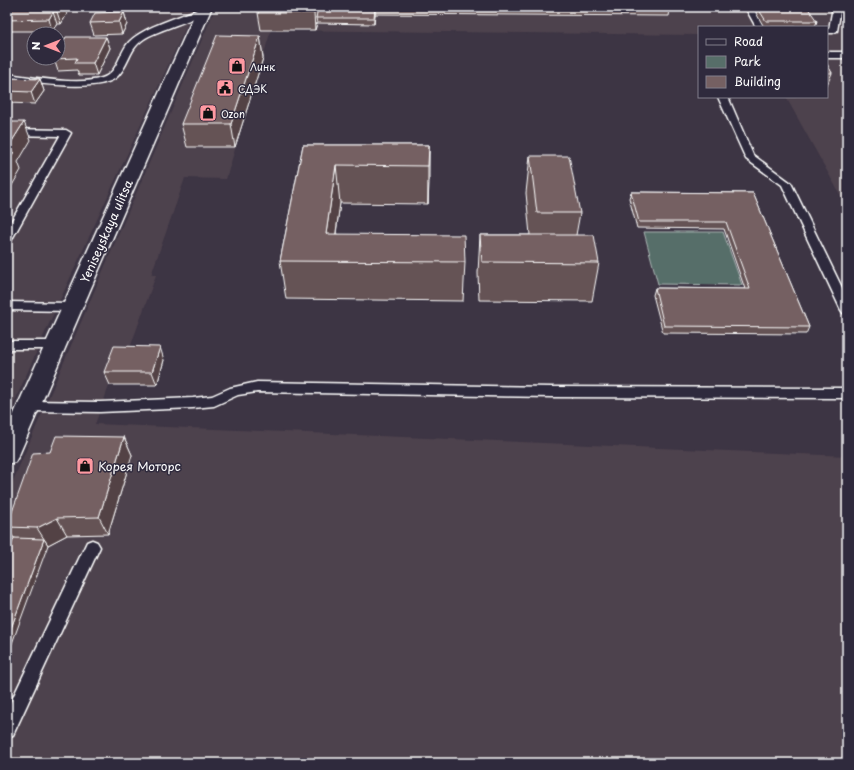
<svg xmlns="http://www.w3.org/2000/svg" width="854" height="770" font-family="'Playpen Sans',sans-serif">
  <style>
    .built { fill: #4e424d; fill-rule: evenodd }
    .green { fill: #576e69; stroke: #abb6b4 }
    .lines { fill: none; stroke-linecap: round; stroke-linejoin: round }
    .lane-casing { stroke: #fff; stroke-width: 3 }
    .secondary-casing { stroke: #fff; stroke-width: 3 }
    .lane { fill: #2f2a3d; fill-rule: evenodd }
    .secondary { fill: #2f2a3d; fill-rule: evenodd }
    .wall { fill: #655354; stroke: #fff }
    .shaded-wall { fill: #524345; stroke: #fff }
    .building { fill: #756062; stroke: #fff }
    .labels { text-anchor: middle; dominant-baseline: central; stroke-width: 3; stroke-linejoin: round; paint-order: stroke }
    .far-poi-label { font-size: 10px; fill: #fff; stroke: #2f2a3d; text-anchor: start }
    .street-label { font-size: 12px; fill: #fff; stroke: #2f2a3d }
    .poi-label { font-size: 12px; fill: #fff; stroke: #2f2a3d; text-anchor: start }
  </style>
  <rect width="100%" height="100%" fill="#3d3544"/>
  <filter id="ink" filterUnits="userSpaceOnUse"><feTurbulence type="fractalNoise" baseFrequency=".025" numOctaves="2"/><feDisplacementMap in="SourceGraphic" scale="8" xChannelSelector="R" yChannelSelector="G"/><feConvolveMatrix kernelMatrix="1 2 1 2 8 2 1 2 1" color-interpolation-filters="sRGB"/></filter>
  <g filter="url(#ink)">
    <g class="built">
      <path d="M7,7H195L42,339L7,419ZM34,34H58V58H34Z"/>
      <polygon points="216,7 847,7 847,207 786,97 827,97 827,27 699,27 699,35 271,30 226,179 185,178 151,275 156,275 126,359 119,359 95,424 847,456 847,763 7,763 7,495"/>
    </g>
    <polygon class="green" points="644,232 723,232 742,285 658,284"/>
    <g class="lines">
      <defs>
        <g id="lane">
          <polygon points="745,7 753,7 764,27 756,27"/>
          <polygon points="833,7 841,7 837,31 833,33 827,33 827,29 829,29"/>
          <path d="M201,8H207L208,10C200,18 163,29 149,36C128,47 132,60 118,76C101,94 31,82 7,80V74C33,77 78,86 102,78C118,73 119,53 129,42C145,26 180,17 201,8Z"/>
          <rect x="827" y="52" width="20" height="6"/>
          <polygon points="718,97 728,97 753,155 791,183 847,298 847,314 843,313 841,310 782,185 746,159"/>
          <polygon points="7,129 66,130 71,133 12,239 11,241 7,242 7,229 60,136 7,135"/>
          <polygon points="7,302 72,303 76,304 78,307 76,310 72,311 7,310"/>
          <polygon points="7,341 56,341 60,342 62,345 60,348 56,349 7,349"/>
          <polygon points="257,382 551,387 847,388 847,398 551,397 257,392 238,395 214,406 193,408 100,412 29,411 24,410 22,406 24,402 29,401 100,402 193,398 212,396 230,388"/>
          <polygon points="92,540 97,542 100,547 13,735 7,738 7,710 87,542"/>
        </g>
        <polygon id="secondary" points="198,7 212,7 19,455 15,462 7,464 7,429"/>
      </defs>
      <use href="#lane" class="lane-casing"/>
      <use href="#secondary" class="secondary-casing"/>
      <use href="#lane" class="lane"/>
      <use href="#secondary" class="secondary"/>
    </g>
    <g class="wall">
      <polygon points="7,7 65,7 67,14 61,24 57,24 52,31 7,31"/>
      <polygon points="260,7 670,10 669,16 375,14 374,24 317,23 315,30 261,30 258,13"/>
      <polygon points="757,7 817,21 815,27 764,27 756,13"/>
      <polygon points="124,12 127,24 122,34 94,35 90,23"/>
      <polygon points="260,36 263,58 235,147 187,147 181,124"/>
      <polygon points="106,37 110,48 97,75 79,75 77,70 58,71 54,59"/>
      <polygon points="827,64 832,73 827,85"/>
      <polygon points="7,78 40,79 44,91 35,104 7,103"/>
      <polygon points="303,145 429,145 428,204 340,203 336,234 465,262 463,301 286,299 280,261"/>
      <polygon points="530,156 580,213 576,235 599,263 592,301 479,300 478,273 480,235 530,235 526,193"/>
      <polygon points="631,192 753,193 809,327 806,334 663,333 653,295 655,288 745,289 724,229 637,228 629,198"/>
      <polygon points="164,360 157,385 110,385 104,372"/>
      <polygon points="124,437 132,455 108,534 67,535 48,545 14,538 7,528 7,526 50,452"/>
    </g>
    <g class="shaded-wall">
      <polygon points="60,7 65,7 67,14 61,24 57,12"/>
      <polygon points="315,7 320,7 316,18 317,23 315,30 314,13"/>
      <polygon points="375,8 375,14 374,24 374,18"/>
      <polygon points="53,12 57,24 52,31 49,19"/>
      <polygon points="124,12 127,24 122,34 119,22"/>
      <polygon points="260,36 263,58 235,147 231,124"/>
      <polygon points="106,37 110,48 97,75 93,63"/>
      <polygon points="40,79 44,91 35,104 31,92"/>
      <polygon points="24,122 31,140 18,162 21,170 7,194 7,149"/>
      <polygon points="429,145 429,183 428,204 428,166"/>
      <polygon points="336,165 340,203 332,261 326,234"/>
      <polygon points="160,347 164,360 157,385 152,372"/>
      <polygon points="124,437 132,455 108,534 99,517"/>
      <polygon points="57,518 67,535 48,545 37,528"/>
      <polygon points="44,539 48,545 7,657 7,639"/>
    </g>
    <g class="building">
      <polygon points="7,7 60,7 57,12 53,12 49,19 7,20"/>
      <polygon points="260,7 315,7 314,13 258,13"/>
      <polygon points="318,7 669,7 670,10 375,8 374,18 316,18"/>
      <polygon points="757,7 807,7 817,21 766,21"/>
      <polygon points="124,12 119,22 90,23 95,13"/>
      <polygon points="217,35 260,36 231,124 181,124"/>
      <polygon points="66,37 106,37 93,63 75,63 77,58 54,59 54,58 58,58 58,51"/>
      <polygon points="827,64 832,73 827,73"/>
      <polygon points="7,78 40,79 31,92 7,91"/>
      <polygon points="7,122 24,122 7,149"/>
      <polygon points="303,145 429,145 428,166 336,165 326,234 464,235 465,262 280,261"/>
      <polygon points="7,152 14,152 7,163"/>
      <polygon points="530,156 569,156 580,213 537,213"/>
      <polygon points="631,192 753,193 809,327 664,326 655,288 750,289 726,222 639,222"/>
      <polygon points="480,235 594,235 599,263 482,262"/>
      <polygon points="114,346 160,347 152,372 104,372"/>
      <polygon points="56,436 124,437 99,517 57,518 37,528 7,527 7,526 33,453 50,452"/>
      <polygon points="14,538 44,539 7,639 7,556"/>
    </g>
  </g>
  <defs>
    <symbol id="shop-square" viewBox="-11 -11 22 22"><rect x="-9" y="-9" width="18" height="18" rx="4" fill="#ff9aa2" stroke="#2f2a3d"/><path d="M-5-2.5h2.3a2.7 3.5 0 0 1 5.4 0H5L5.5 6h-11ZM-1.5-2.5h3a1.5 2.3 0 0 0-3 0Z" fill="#111"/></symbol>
    <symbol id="civic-square" viewBox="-11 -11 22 22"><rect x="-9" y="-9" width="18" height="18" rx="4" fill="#ff9aa2" stroke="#2f2a3d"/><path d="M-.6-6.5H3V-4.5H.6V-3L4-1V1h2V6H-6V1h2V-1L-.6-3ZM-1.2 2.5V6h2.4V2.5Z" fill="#111"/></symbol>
  </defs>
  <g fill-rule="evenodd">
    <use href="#shop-square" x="227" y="56" width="20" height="20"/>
    <use href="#civic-square" x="215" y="78" width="20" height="20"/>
    <use href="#shop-square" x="198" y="103" width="20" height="20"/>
    <use href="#shop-square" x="75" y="456" width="20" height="20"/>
  </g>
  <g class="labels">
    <g class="far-poi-label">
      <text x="250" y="66">Линк</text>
      <text x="238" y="88">СДЭК</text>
      <text x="221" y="113">Ozon</text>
    </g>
    <g class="street-label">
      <text transform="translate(106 231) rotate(-66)">Yeniseyskaya ulitsa</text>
    </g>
    <g class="poi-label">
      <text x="98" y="466">Корея Моторс</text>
    </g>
  </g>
  <rect width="854" height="770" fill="none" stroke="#2f2a3d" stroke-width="24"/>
  <rect x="12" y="12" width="830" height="746" fill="none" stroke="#fff" stroke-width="1.5" filter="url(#ink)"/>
  <rect x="698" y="26" width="130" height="72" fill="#2f2a3d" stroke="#827f8b"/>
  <rect x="706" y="39" width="20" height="6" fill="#2f2a3d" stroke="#827f8b"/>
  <text x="734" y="46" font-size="12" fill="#ffffff">Road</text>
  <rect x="706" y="56" width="20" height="12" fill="#576e69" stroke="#827f8b"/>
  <text x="734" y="66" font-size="12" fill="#ffffff">Park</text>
  <rect x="706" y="76" width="20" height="12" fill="#756062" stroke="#827f8b"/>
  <text x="734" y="86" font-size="12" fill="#ffffff">Building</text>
  <g transform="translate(46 46) rotate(270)"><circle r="19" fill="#2f2a3d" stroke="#827f8b"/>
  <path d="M0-3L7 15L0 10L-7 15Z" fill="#ff9aa2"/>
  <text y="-6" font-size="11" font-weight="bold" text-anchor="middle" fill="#ffffff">N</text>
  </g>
</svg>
